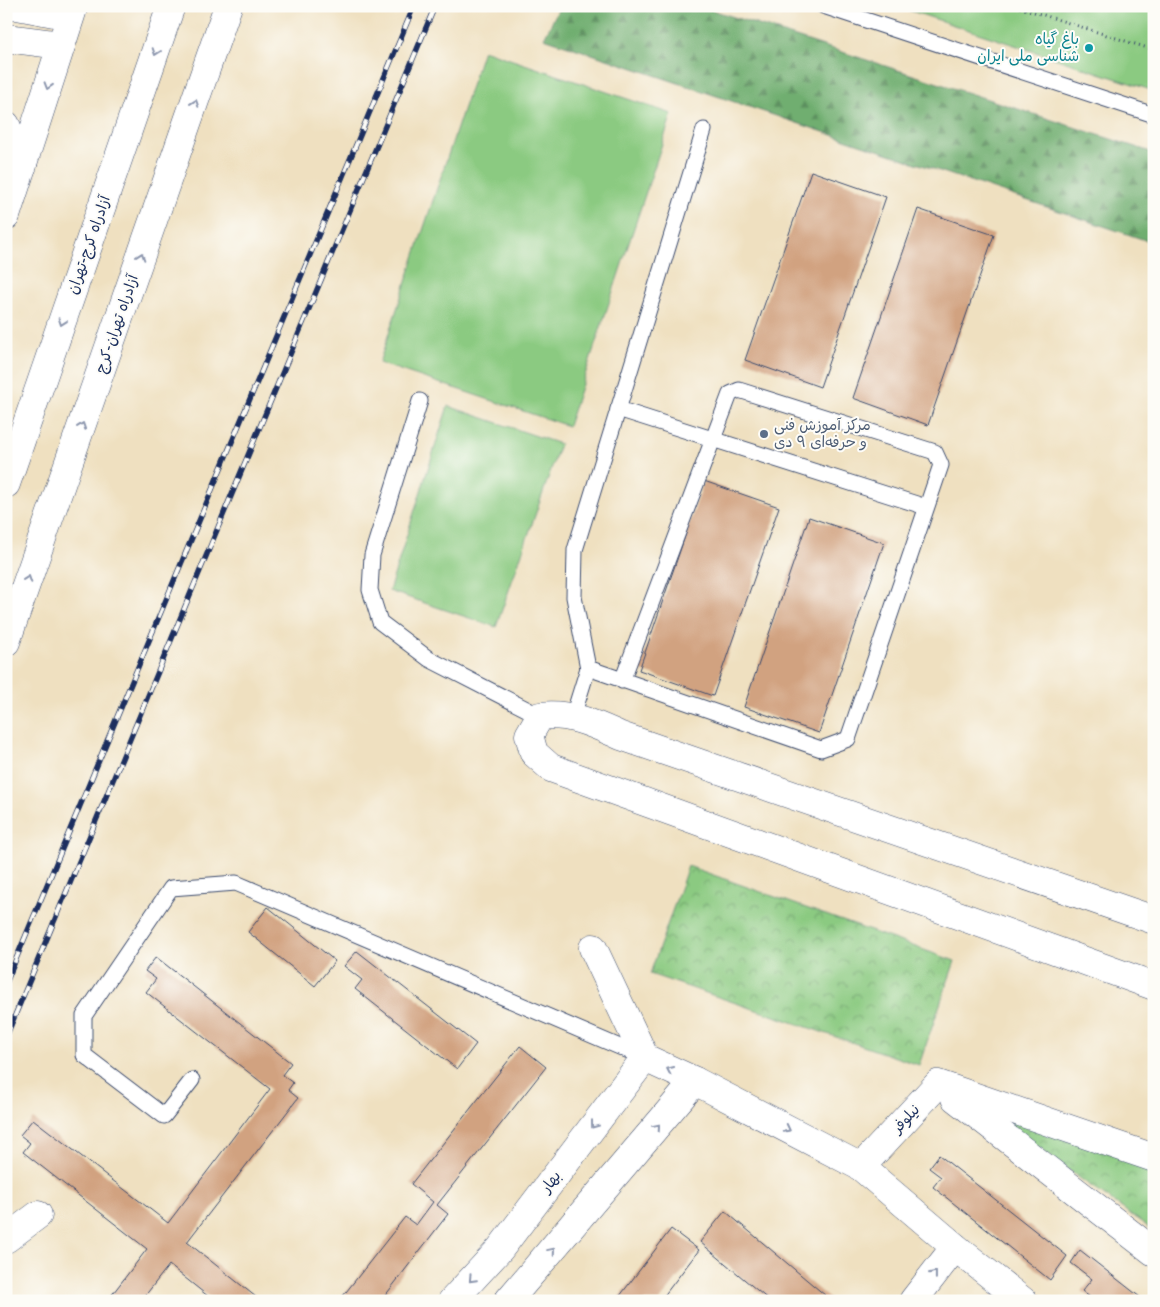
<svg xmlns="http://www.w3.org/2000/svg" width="1160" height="1307" font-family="'Balsamiq Sans','Playpen Sans Arabic',sans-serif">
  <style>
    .forest { fill: url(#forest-firs); stroke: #466e66 }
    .park { fill: url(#park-crowns); stroke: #537c70 }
    .garden { fill: #8bca81; stroke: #537c70 }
    .building { fill: #d1a280 }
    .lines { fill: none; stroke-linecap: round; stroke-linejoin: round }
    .service-casing { stroke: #3b4a6d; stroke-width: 17 }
    .minor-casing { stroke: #3b4a6d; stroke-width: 29 }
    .tertiary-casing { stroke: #3b4a6d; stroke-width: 29 }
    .secondary-casing { stroke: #3b4a6d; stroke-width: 29 }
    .motorway-casing { stroke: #3b4a6d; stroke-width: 29 }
    .path { stroke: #3b4a6d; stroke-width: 3; stroke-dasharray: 1 4; stroke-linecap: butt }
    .service { stroke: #fff; stroke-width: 15 }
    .minor { stroke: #fff; stroke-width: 28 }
    .tertiary { stroke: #fff; stroke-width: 28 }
    .secondary { stroke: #fff; stroke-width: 28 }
    .motorway { stroke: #fff; stroke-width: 28 }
    .rail-casing { stroke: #1b2f5e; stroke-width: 5.5 }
    .rail { stroke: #fdfcf7; stroke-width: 4; stroke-dasharray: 11; stroke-linecap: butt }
    .oneway { stroke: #8d97ae }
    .culture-dot { fill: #0f9aa8; stroke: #fdfcf7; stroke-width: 2 }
    .service-dot { fill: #5c6f8a; stroke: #fdfcf7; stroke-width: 2 }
    .labels { text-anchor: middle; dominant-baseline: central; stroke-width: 4; stroke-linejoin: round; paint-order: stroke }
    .culture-label { font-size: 15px; fill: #0d838f; stroke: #fdfcf7; text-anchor: end }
    .street-label { font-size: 15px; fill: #1b2f5e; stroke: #fdfcf7 }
    .service-label { font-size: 15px; fill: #4e5e75; stroke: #fdfcf7; text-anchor: start }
  </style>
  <defs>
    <pattern id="forest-firs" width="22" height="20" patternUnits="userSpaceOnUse" patternTransform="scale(1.25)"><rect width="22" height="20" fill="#70ae6f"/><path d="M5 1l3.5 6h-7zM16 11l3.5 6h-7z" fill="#5b8e5e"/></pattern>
    <pattern id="park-crowns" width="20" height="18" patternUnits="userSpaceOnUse" patternTransform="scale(1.25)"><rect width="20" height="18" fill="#8bca81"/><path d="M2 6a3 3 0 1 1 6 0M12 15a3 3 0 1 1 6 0" fill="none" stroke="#71a46d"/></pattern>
  </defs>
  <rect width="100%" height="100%" fill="#fdfcf7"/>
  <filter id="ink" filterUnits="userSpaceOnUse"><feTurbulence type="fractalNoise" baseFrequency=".02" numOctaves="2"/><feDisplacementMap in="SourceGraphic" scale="10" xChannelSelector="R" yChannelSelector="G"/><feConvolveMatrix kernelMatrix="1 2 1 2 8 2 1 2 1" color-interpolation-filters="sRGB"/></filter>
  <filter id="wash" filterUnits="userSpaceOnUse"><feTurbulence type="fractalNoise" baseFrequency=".0096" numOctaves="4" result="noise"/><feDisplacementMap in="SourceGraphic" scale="20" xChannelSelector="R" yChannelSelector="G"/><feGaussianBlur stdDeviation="1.12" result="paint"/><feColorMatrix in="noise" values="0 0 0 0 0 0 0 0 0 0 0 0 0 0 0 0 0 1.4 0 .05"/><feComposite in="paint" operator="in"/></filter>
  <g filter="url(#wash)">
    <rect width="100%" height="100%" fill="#efe0c0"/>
    <polygon class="forest" points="560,6 700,6 1154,153 1154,243 544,38"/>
    <g class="park">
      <polygon points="688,866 955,961 919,1065 650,974"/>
      <polygon points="980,1107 1154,1166 1154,1231"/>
    </g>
    <g class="garden">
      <polygon points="896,6 1154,6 1154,91"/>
      <polygon points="483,50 672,114 568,426 379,363"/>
      <polygon points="448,406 560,444 496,627 389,591"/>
    </g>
    <g id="blocks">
      <g class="building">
        <polygon points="811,171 886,197 820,387 745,360"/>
        <polygon points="918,209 994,235 928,425 853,398"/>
        <polygon points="704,481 779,507 713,696 639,670"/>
        <polygon points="809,517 884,543 819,733 744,707"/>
        <polygon points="268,907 335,961 315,986 248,932"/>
        <polygon points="357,951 476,1044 457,1069 355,989 362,980 344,966"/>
        <polygon points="156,957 291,1063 282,1075 293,1083 288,1090 298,1098 187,1242 261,1301 214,1301 169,1265 141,1301 107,1301 147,1249 23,1152 30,1143 20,1135 33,1119 168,1223 270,1089 146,992 156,979 145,971"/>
        <polygon points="520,1046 546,1067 437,1205 448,1214 381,1301 339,1301 405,1217 416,1225 433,1202 411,1184"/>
        <polygon points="939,1155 1067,1256 1050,1280 933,1187 941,1177 929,1168"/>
        <polygon points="725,1211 832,1301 770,1301 700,1242"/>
        <polygon points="671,1229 699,1250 660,1301 616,1301"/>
        <polygon points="1080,1250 1145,1301 1095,1301 1082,1291 1092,1279 1071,1263"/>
      </g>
    </g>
  </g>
  <g filter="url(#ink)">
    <use href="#blocks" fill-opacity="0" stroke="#3b4a6d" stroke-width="1"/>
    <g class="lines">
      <defs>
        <g id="service">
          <polyline points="823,6 1154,115"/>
          <polyline points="420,401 372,555 370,590 380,622 429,659 540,716"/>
          <polyline points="618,409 926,507"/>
          <polyline points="588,668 821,749 848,739 941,465 935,452 739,390 730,394 622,681"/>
          <polyline points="573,716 588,668 574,597 575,550 704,130"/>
          <polyline points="192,1080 164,1116 84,1055 84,1016 171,888 236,883 643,1057"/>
        </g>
        <g id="minor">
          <path d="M1154,920L621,736C594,724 570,712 540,716L529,735L534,753L551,768L1154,986"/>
          <polyline points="593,948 645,1058 695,1081"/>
          <polyline points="955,1098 1154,1252"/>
          <polyline points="6,1239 38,1215"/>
          <polyline points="452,1301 500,1249 645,1058"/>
          <polyline points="508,1301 695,1081 861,1167"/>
          <polyline points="913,1301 955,1247"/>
          <polyline points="1023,1301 955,1247 861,1167 938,1084 1154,1158"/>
        </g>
        <g id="tertiary">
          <polyline points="17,6 70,16"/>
          <polyline points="6,38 61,45"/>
        </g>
        <g id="secondary">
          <polyline points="6,125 23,165"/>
          <polyline points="6,216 74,6"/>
        </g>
        <g id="motorway">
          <polyline points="6,484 171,6"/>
          <polyline points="6,642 228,6"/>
        </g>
      </defs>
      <use href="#service" class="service-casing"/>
      <use href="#minor" class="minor-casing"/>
      <use href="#tertiary" class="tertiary-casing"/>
      <use href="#secondary" class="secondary-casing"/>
      <use href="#motorway" class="motorway-casing"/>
      <polyline class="path" points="1015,6 1154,50"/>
      <use href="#service" class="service"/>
      <use href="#minor" class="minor"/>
      <use href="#tertiary" class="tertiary"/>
      <use href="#secondary" class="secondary"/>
      <use href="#motorway" class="motorway"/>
      <defs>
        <g id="rail">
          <polyline points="6,983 414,6"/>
          <polyline points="6,1037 435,6"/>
        </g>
      </defs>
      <use href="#rail" class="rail-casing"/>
      <use href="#rail" class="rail"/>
    </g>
    <defs><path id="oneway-chevron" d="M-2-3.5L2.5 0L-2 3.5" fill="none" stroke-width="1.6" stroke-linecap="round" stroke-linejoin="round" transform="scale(1.25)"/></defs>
    <g class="oneway">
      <use href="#oneway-chevron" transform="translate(156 52) rotate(109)"/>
      <use href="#oneway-chevron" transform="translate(48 86) rotate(107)"/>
      <use href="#oneway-chevron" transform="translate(195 103) rotate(-71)"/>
      <use href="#oneway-chevron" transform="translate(141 256) rotate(-71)"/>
      <use href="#oneway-chevron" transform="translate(62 322) rotate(109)"/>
      <use href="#oneway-chevron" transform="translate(82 426) rotate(-71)"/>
      <use href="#oneway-chevron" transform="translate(28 579) rotate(-71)"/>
      <use href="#oneway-chevron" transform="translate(670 1070) rotate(-155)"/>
      <use href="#oneway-chevron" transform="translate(594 1125) rotate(127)"/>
      <use href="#oneway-chevron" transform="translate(657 1127) rotate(-50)"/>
      <use href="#oneway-chevron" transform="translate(787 1129) rotate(27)"/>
      <use href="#oneway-chevron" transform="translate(552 1251) rotate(-50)"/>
      <use href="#oneway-chevron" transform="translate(934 1274) rotate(-52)"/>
      <use href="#oneway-chevron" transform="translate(472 1279) rotate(133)"/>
    </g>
  </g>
  <circle class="culture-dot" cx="1089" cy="48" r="5"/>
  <circle class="service-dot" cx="764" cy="434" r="5"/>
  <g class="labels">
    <g class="culture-label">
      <text x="1079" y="39">باغ گیاه‌<tspan x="1079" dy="17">شناسی ملی ایران</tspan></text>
    </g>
    <g class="street-label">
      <text transform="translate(89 245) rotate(-71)">آزادراه کرج-تهران</text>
      <text transform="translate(117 324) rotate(-71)">آزادراه تهران-کرج</text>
      <text transform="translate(906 1119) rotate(-47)">نیلوفر</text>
      <text transform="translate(551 1182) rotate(-53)">بهار</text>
    </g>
    <g class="service-label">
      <text x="774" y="425">مرکز آموزش فنی<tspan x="774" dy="17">و حرفه‌ای ۹ دی</tspan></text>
    </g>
  </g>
  <rect width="1160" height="1307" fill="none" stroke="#fdfcf7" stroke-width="25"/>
</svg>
